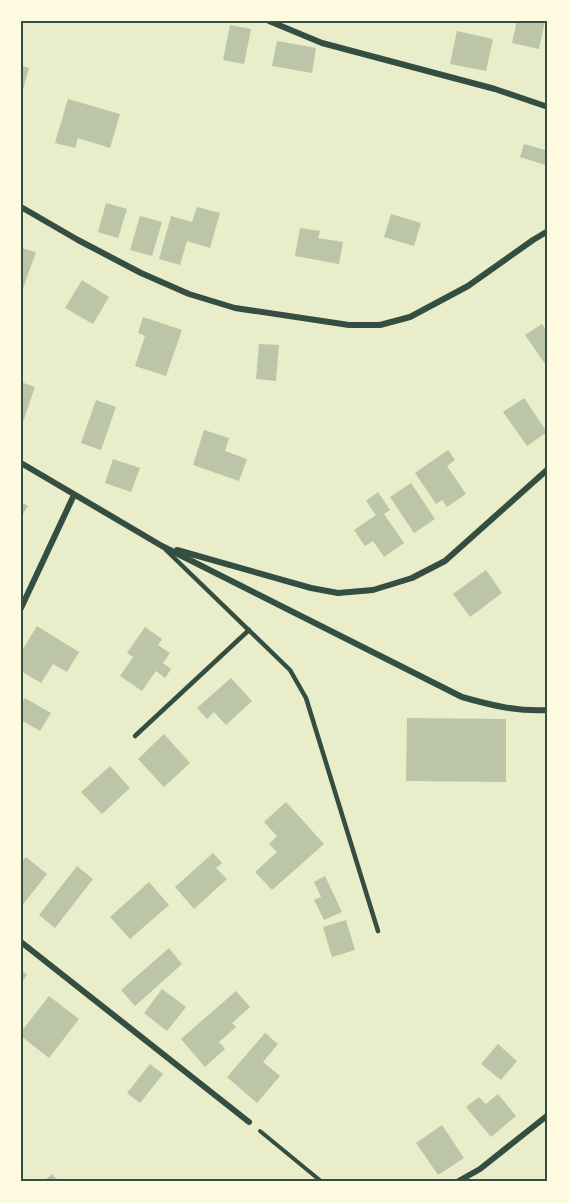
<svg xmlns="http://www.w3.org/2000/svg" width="569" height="1203" font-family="Overpass,sans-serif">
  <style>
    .building { fill: #bcc5a7 }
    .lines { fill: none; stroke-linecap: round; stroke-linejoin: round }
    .path { stroke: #344e41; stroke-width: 4 }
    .service { stroke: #344e41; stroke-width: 4.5 }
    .minor { stroke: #344e41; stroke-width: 6 }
    .neatline { fill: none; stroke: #344e41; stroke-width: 2 }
  </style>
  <rect width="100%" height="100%" fill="#e9edc9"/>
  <g class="building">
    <polygon points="517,21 545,21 539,49 512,43"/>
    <polygon points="230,25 251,29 244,64 223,60"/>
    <polygon points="457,31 493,39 486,71 450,64"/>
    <polygon points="277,41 316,48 312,73 272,66"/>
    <polygon points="21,66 29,68 22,93 21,93"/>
    <polygon points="68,99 120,114 110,148 78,138 75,148 55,143"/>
    <polygon points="548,142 548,166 520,157 524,144 545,150"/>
    <polygon points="106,203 127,209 118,238 98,232"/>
    <polygon points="197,207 220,213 210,248 187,241 180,265 159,259 171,216 192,222"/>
    <polygon points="391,214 421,223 414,246 384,237"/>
    <polygon points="140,216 162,222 152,256 130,250"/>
    <polygon points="300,228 320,231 318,238 343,242 339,264 295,256"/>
    <polygon points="21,248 36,252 21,294"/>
    <polygon points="82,280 109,297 93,324 65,308"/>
    <polygon points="143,317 182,330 166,376 135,366 145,336 138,333"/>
    <polygon points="542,324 548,333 548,368 525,335"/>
    <polygon points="259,344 279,345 276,381 256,379"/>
    <polygon points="21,382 35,387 21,428"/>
    <polygon points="524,398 547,432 527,446 503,412"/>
    <polygon points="96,400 116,407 101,450 81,443"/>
    <polygon points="204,430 229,438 225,451 247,459 239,481 193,465"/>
    <polygon points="448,450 455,460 447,466 466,494 447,507 442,500 436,504 415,473"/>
    <polygon points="113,459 140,468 131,492 105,483"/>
    <polygon points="411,483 435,519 414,533 390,497"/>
    <polygon points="378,492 390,510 384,514 404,543 384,557 373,541 365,546 354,530 376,515 366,501"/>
    <polygon points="21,502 28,506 21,517"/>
    <polygon points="486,570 502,593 470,617 453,594"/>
    <polygon points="37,626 79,652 67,672 53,664 41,683 21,671 21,652"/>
    <polygon points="145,627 162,639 158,645 170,653 163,663 171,669 165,678 156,671 142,691 120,676 133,657 127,653"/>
    <polygon points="231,678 252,701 226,725 214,712 207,719 197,708"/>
    <polygon points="25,698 51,713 40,731 21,720 21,705"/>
    <polygon points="407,718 506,719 506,782 406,781"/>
    <polygon points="164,734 190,763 164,787 138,759"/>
    <polygon points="110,766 130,788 102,814 81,792"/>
    <polygon points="286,802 324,844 272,890 255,872 277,852 269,844 277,836 264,822"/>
    <polygon points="213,853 222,863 216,868 227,879 194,909 175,887"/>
    <polygon points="26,857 47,874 21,907 21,863"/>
    <polygon points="77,866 93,879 55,928 39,915"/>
    <polygon points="325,876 342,912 324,920 314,900 321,897 314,882"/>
    <polygon points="149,882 169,905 130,939 110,917"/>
    <polygon points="346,920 355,950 332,957 323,927"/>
    <polygon points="169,948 182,964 135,1006 121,990"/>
    <polygon points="21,970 27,975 21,983"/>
    <polygon points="162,989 186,1007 167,1031 144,1013"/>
    <polygon points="236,991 250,1007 232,1023 236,1027 219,1042 225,1049 205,1067 181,1039"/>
    <polygon points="49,996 79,1019 49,1058 21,1036 21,1032"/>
    <polygon points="265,1033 278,1044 263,1062 280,1076 257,1103 227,1077"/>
    <polygon points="498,1044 517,1061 501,1080 481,1064"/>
    <polygon points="150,1064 163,1074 140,1103 127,1093"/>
    <polygon points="498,1094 516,1116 491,1137 466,1107 479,1097 486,1104"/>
    <polygon points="442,1125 464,1158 438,1175 416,1143"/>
    <polygon points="52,1174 59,1182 43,1182"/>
  </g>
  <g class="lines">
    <polyline class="path" points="260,1131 322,1182"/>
    <g class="service">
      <polyline points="166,550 290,670 306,698 378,931"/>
      <polyline points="135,736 249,630"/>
    </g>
    <g class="minor">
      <polyline points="269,21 322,43 495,89 548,107"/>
      <polyline points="21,207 78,240 141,273 189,294 235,308 349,325 380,325 410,317 468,286 533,240 548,231"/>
      <path d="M21,463L162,546L462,697C490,705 518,712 548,710"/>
      <polyline points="177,550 311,588 338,593 373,590 412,578 445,561 548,469"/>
      <polyline points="21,608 74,495"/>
      <polyline points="21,942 249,1122"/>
      <polyline points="457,1182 480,1169 548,1115"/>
    </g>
  </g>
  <rect width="569" height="1203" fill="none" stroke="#fefae0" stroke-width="45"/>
  <rect x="22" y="22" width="524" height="1158" class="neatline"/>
</svg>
